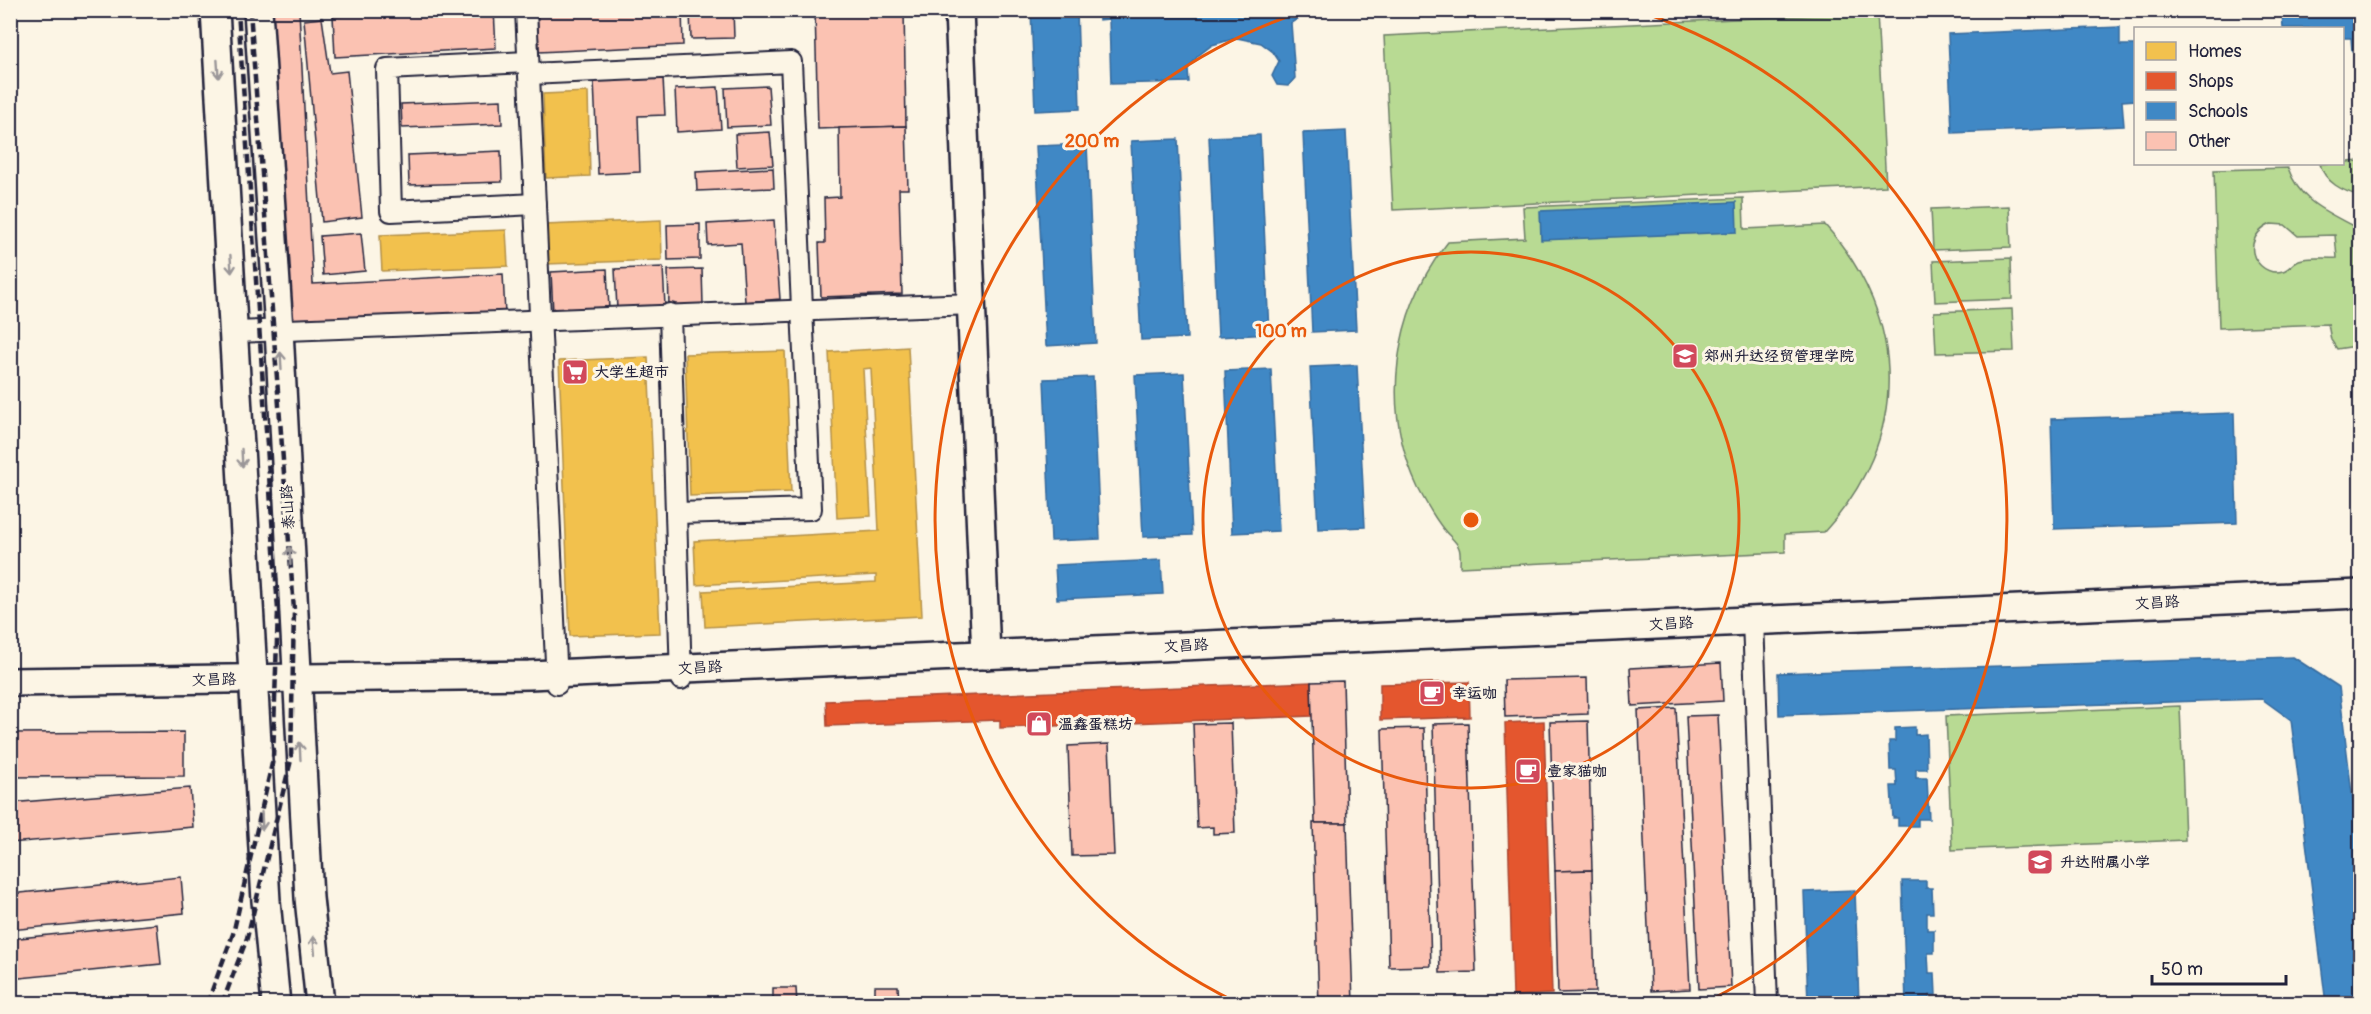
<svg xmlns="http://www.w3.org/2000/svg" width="2371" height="1014" font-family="Pangolin,'LXGW WenKai TC',sans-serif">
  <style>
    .green { fill: #b8da93; stroke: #6d7e67; stroke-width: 1.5; fill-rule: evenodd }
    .homes { fill: #f2c14e; stroke: #b49148; stroke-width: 1.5 }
    .shops { fill: #e4572e; stroke: #aa4732; stroke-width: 1.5 }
    .schools { fill: #3f88c5; stroke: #36699c; stroke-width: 1.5 }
    .building { fill: #fbc2b2; stroke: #22223b; stroke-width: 1.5 }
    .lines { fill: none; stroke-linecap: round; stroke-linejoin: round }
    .street-casing { stroke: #22223b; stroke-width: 24 }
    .secondary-casing { stroke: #22223b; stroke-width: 32 }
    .street { stroke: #fcf5e5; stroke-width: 20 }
    .secondary { stroke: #fcf5e5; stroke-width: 27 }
    .rail { stroke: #22223b; stroke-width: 4.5; stroke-dasharray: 9 4.5; stroke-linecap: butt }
    .oneway { stroke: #9a9698 }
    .ring { fill: none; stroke: #e8590c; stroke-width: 3 }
    .labels { text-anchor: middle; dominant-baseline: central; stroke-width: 6; stroke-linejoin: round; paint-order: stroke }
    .poi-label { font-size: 15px; font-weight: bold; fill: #22223b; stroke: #fcf5e5; text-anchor: start }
    .street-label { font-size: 15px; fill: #22223b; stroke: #fcf5e5 }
    .centre { fill: #e8590c; stroke: #fcf5e5; stroke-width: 3 }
    .ring-label { font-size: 18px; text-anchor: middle; font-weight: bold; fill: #e8590c; stroke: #fcf5e5; stroke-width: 6; stroke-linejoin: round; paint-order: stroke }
  </style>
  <rect width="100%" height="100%" fill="#fcf5e5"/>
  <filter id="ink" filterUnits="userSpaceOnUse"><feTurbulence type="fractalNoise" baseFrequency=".0167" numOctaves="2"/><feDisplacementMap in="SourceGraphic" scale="12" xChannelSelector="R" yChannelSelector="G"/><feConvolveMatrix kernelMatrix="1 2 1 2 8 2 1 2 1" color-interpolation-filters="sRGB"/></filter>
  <g filter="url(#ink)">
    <g class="green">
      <polygon points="1877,12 1886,186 1393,210 1384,36"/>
      <path d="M2360,161V196C2343,191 2325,183 2320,164Z"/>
      <path d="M2288,168C2300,201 2323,210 2353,226L2355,233L2359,339L2356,346L2337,349L2331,340L2328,324L2219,328L2214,170ZM2271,224L2285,225L2298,236L2335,235L2337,258C2326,259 2309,256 2299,260C2293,262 2290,269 2283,271C2267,276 2250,261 2253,244C2255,234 2262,228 2271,224Z"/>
      <path d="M1743,198L1744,229L1825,225C1909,318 1910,440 1824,532L1785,534V552L1460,567C1460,562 1461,553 1459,548C1457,542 1449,536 1445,531C1434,518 1426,503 1418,488C1380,408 1393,311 1448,242L1525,238L1523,207Z"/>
      <polygon points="2009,206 2011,247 1933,250 1931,209"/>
      <polygon points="2011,258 2012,299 1935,302 1933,261"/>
      <polygon points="2012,309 2014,351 1936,353 1934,312"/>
      <polygon points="2180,706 2185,840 1952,850 1946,716"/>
    </g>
    <g class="homes">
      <polygon points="588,92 590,176 546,178 543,94"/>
      <polygon points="661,220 662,260 546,264 545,225"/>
      <polygon points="506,230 508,266 382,271 380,235"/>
      <polygon points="908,347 922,616 705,627 703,591 876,582 876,575 696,585 694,541 879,531 871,368 863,369 871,516 837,518 829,352"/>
      <polygon points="785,351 791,492 690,496 685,354"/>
      <polygon points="648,357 660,633 570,636 559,361"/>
    </g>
    <g class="shops">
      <polygon points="1311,682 1312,716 1000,728 1000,720 827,726 826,701"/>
      <polygon points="1469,682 1470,717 1380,720 1380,684"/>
      <polygon points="1544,721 1552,994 1513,996 1505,723"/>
    </g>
    <g class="schools">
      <polygon points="1031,10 1077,10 1080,109 1035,111"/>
      <polygon points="1098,10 1301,10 1299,18 1291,23 1295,78 1288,86 1277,85 1272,76 1279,61 1273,52 1261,43 1237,38 1212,45 1198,56 1188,69 1189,82 1111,84 1109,19 1099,20"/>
      <polygon points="2257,10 2360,10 2360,51 2352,51 2351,38 2342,38 2342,28 2283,28 2282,13 2257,14"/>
      <polygon points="2120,27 2120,45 2136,45 2136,100 2122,101 2124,126 1952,133 1948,34"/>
      <polygon points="1346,131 1356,330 1312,332 1303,133"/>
      <polygon points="1260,135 1269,334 1218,337 1209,137"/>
      <polygon points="1178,139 1187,338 1141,340 1131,141"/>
      <polygon points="1087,144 1096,343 1046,346 1036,146"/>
      <polygon points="1736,202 1737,232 1541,240 1540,211"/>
      <polygon points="1357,365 1365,527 1318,529 1310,367"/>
      <polygon points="1271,369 1279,531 1232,533 1225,371"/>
      <polygon points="1184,373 1192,535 1143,537 1135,375"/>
      <polygon points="1093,377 1100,539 1051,541 1044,379"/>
      <polygon points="2234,413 2237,523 2054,529 2051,419"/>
      <polygon points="1161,560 1163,594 1057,599 1055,565"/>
      <polygon points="2293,657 2339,687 2360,859 2360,1004 2326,1004 2291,720 2262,699 1779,715 1778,673"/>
      <polygon points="1915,727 1915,735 1926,734 1927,769 1916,769 1916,778 1927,778 1929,819 1918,819 1918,826 1898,826 1898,818 1893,818 1891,786 1897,786 1896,770 1890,770 1889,741 1895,741 1895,728"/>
      <polygon points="1902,881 1926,881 1926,888 1932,888 1933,913 1927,913 1927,930 1934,930 1934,953 1928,953 1929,973 1935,973 1936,995 1930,995 1930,1004 1906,1004"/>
      <polygon points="1855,890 1859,1004 1808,1004 1804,892"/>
    </g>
    <g class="building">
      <polygon points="265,10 299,10 313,284 503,274 505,314 281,325"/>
      <polygon points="430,10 494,10 496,48 335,57 333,16"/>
      <polygon points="537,10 682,10 683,45 539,52"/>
      <polygon points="690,10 733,10 734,38 691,39"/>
      <polygon points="815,10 904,10 906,126 818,129"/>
      <polygon points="322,18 330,73 347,71 362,217 322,222 304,20"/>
      <polygon points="663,78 665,115 638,116 640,172 598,174 594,81"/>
      <polygon points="768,86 771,125 727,127 725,88"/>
      <polygon points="718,87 721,129 677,132 675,89"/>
      <polygon points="501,100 502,124 402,128 401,104"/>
      <polygon points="906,126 908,189 899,189 902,294 821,297 819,243 825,243 824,198 840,197 839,128"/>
      <polygon points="770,132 773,165 737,167 735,134"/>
      <polygon points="501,151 502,182 409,185 408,155"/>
      <polygon points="773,168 774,188 697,191 696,172"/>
      <polygon points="774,220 780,299 745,302 741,243 708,245 707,224"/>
      <polygon points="700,224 700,259 668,260 667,225"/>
      <polygon points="361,233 365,271 323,275 320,236"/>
      <polygon points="663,267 665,306 617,309 615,269"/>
      <polygon points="607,269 609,310 553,313 551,272"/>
      <polygon points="702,269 703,305 669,306 668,270"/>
      <polygon points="1721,663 1723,701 1632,706 1630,668"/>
      <polygon points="1587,678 1588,714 1505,717 1504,680"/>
      <polygon points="1343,681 1347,823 1315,823 1311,682"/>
      <polygon points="1676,708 1690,989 1651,991 1638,710"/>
      <polygon points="1718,715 1731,987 1699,989 1686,716"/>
      <polygon points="1588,721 1592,870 1555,871 1550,722"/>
      <polygon points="1231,723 1235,833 1213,834 1213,827 1197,828 1193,724"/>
      <polygon points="1468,723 1476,972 1440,973 1433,724"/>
      <polygon points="1424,728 1431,966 1389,967 1382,729"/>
      <polygon points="184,732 184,776 10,777 10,733"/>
      <polygon points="1109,744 1114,855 1072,856 1068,746"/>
      <polygon points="190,788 193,827 10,843 10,803"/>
      <polygon points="1313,823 1347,823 1353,1004 1319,1004"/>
      <polygon points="1592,870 1595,992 1558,993 1555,871"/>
      <polygon points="181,877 184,913 10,930 10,894"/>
      <polygon points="157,924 161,964 10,979 10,939"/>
      <polygon points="875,986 898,986 899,1004 875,1004"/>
      <polygon points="773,988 796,988 797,1004 773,1004"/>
    </g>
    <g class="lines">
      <defs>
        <g id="street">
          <polyline points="526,10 557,684"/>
          <polyline points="528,62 387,69 391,211 535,204"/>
          <polyline points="529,74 791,62 811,509 677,513"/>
          <polyline points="670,314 681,679"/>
          <polyline points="235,332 973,304"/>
          <polyline points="1753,620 1767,1004"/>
        </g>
        <g id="secondary">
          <polyline points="215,10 266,901 276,1004"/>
          <polyline points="258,10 279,330 309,898 320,1004"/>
          <polyline points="959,10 986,655"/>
          <polyline points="10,682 529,675 2360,594"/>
        </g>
      </defs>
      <use href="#street" class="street-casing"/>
      <use href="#secondary" class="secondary-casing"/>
      <use href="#street" class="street"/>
      <use href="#secondary" class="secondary"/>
      <g class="rail">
        <polyline points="207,1004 233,934 273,759 278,610 238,10"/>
        <polyline points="222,1004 247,938 291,760 294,610 250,10"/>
      </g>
    </g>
    <defs><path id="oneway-shaft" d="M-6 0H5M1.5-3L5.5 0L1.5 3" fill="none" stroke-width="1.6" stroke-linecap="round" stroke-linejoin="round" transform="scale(1.5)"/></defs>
    <g class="oneway">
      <use href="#oneway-shaft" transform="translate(218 69) rotate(86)"/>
      <use href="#oneway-shaft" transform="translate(231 264) rotate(86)"/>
      <use href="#oneway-shaft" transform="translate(281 361) rotate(-93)"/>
      <use href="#oneway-shaft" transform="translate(242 458) rotate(87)"/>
      <use href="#oneway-shaft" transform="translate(290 556) rotate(-93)"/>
      <use href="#oneway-shaft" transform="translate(300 751) rotate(-93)"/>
      <use href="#oneway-shaft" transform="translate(262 821) rotate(87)"/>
      <use href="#oneway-shaft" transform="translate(314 945) rotate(-96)"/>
    </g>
  </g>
  <g class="ring">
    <circle cx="1471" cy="520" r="268"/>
    <path d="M1236 1002A536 536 0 0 1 1301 12M1641 12A536 536 0 0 1 1706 1002"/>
  </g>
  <defs>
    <symbol id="university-square" viewBox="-11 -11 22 22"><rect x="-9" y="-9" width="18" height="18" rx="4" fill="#d1495b" stroke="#fcf5e5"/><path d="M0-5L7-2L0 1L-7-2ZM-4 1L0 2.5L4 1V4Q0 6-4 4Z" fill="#fff"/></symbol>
    <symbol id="supermarket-square" viewBox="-11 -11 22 22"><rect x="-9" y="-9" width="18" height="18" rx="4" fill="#d1495b" stroke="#fcf5e5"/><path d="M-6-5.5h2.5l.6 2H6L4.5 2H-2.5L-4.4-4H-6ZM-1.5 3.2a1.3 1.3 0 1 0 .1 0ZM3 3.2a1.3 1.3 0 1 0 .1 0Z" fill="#fff"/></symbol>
    <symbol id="cafe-square" viewBox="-11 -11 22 22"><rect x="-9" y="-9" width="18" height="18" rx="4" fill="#d1495b" stroke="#fcf5e5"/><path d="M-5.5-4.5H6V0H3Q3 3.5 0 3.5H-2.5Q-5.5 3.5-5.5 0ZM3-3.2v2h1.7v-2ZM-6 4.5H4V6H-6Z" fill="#fff"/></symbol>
    <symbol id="shop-square" viewBox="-11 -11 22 22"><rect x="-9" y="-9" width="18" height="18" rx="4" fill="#d1495b" stroke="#fcf5e5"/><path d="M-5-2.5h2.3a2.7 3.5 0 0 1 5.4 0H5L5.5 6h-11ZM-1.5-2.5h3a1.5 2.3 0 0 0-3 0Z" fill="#fff"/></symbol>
    <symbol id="school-square" viewBox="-11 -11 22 22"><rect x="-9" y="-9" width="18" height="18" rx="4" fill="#d1495b" stroke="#fcf5e5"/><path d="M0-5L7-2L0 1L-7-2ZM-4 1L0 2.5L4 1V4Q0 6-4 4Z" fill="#fff"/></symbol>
  </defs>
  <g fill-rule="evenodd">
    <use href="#university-square" x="1670" y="341" width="30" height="30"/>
    <use href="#supermarket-square" x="560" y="357" width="30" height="30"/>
    <use href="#cafe-square" x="1417" y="678" width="30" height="30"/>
    <use href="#shop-square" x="1024" y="709" width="30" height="30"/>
    <use href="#cafe-square" x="1513" y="756" width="30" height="30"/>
    <use href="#school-square" x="2025" y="847" width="30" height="30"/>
  </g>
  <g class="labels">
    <g class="poi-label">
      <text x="1704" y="356">郑州升达经贸管理学院</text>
      <text x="594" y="372">大学生超市</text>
      <text x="1452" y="693">幸运咖</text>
      <text x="1058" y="724">温鑫蛋糕坊</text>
      <text x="1547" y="771">壹家猫咖</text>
      <text x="2060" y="862">升达附属小学</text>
    </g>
    <g class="street-label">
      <text transform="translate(288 507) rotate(-93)">泰山路</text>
      <text transform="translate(2157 603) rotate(-3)">文昌路</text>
      <text transform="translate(1671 624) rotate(-3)">文昌路</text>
      <text transform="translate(1186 646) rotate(-3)">文昌路</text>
      <text transform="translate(700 668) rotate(-3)">文昌路</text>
      <text transform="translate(214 680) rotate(-1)">文昌路</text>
    </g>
  </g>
  <circle cx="1471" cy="520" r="9" class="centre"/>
  <g class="ring-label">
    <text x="1092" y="147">200 m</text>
    <text x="1281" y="337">100 m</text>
  </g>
  <rect width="2371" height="1014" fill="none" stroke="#fcf5e5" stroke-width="36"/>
  <rect x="18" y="18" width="2335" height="978" fill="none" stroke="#22223b" stroke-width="2" filter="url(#ink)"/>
  <rect x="2134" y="27" width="210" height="138" fill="#fcf5e5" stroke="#a5a1a1" stroke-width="1.5"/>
  <rect x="2146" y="42" width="30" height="18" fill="#f2c14e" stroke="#a5a1a1" stroke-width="1.5"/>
  <text x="2188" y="57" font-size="18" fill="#22223b">Homes</text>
  <rect x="2146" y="72" width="30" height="18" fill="#e4572e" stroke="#a5a1a1" stroke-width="1.5"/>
  <text x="2188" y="87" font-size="18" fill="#22223b">Shops</text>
  <rect x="2146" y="102" width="30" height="18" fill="#3f88c5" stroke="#a5a1a1" stroke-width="1.5"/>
  <text x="2188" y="117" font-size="18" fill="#22223b">Schools</text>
  <rect x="2146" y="132" width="30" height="18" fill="#fbc2b2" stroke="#a5a1a1" stroke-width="1.5"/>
  <text x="2188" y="147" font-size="18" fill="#22223b">Other</text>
  <path d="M2152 975v9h134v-9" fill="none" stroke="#22223b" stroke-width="3"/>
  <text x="2161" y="975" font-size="18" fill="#22223b" stroke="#fcf5e5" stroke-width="4.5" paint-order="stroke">50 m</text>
</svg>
